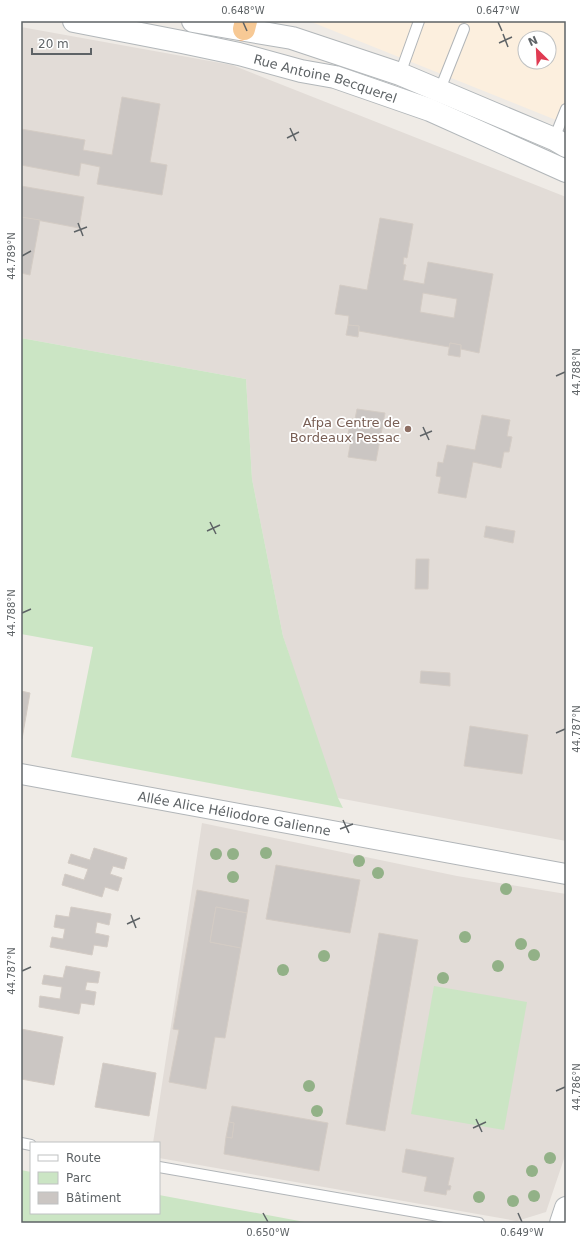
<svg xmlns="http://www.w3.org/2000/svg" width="587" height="1244" font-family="'DejaVu Sans',sans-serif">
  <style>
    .commercial { fill: #fcefde; fill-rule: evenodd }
    .education { fill: #e2dcd7 }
    .green { fill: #cbe5c4 }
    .building { fill: #cbc6c3; stroke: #d4ccc5; fill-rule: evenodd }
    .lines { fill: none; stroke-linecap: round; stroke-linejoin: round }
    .lane-casing { stroke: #b1b5b8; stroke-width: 12 }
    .street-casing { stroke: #b1b5b8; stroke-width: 22 }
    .secondary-casing { stroke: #b2b7ba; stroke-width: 24 }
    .highway-casing { stroke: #e9730c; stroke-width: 24 }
    .lane { stroke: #fff; stroke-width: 10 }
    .street { stroke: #fff; stroke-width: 20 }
    .secondary { stroke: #fff; stroke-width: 22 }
    .highway { stroke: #f7c995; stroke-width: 22 }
    .tree { fill: #92b187 }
    .ticks { fill: none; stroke: #5e6366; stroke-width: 1.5 }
    .education-dot { fill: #8d6e63; stroke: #fff; stroke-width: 1.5 }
    .labels { text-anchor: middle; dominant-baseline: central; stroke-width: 3.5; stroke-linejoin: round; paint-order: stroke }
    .street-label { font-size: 13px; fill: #5e6366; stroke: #fff }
    .education-label { font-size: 13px; fill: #785e54; stroke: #fff; text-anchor: end }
    .neatline { fill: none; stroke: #5e6366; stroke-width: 1.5 }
    .ticks-label { font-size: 10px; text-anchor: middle; fill: #5e6366 }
  </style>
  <rect width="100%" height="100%" fill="#efebe6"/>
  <path class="commercial" d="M309,21H566V124ZM525,38H549V62H525Z"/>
  <g class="education">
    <polygon points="21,27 232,65 566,197 566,841 338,798 332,789 283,636 252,479 246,379 21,338"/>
    <polygon points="202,823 457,876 566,894 566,1153 546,1212 517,1221 159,1158 159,1143 153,1143"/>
  </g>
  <g class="green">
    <polygon points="21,338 246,379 252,479 283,636 338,798 343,808 71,757 93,647 21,634"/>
    <polygon points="434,986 527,1002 504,1130 411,1114"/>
    <polygon points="21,1170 31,1172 31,1213 159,1213 159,1195 310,1223 21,1223"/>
  </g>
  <g class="building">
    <polygon points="122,97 160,104 150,162 167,165 162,195 97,184 100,167 81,163 79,176 21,165 21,129 85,140 83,150 112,155"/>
    <polygon points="21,186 84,197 79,228 21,217"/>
    <polygon points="21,217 40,220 30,275 21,273"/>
    <path d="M380,218L413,224L407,258L404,257L403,264L406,265L403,280L424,284L428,262L493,274L479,353L461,349V345L450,343L449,347L359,331V326L348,325L349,316L335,314L340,285L367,290ZM423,293L457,299L454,318L420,312Z"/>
    <polygon points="348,325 359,326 358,337 346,335"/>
    <polygon points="450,343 461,345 460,357 448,355"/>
    <polygon points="357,409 385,413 376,461 348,457 351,440 347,439 350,424 354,424"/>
    <polygon points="482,415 510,420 507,436 512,437 509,452 504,452 501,468 473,462 466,498 438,493 441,477 436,476 438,462 443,463 447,445 475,450"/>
    <polygon points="486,526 515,531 513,543 484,537"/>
    <polygon points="416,559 429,559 428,589 415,589"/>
    <polygon points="421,671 450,673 450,686 420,683"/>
    <polygon points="21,691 30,693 22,739 21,739"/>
    <polygon points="470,726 528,735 522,774 464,766"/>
    <polygon points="94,848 127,858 124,869 113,866 110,874 122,878 118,891 105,887 102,897 62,885 65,874 84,880 88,869 68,863 71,854 90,860"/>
    <polygon points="276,865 360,880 350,933 266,919"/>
    <polygon points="197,890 249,900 247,913 216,907 210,942 241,948 225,1038 215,1037 206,1089 169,1082 179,1030 173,1029"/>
    <polygon points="71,907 111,914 109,925 97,922 95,933 109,936 107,947 94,945 92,955 50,947 52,937 63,939 65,929 54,927 56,915 69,917"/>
    <polygon points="216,907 247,913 241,948 210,942"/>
    <polygon points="379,933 418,940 385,1131 346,1124"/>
    <polygon points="66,966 100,972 98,983 87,982 85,990 96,992 94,1005 81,1003 79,1014 39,1007 40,996 60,999 62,987 42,984 44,975 63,978"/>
    <polygon points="21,1029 63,1037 54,1085 21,1079"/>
    <polygon points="103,1063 156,1073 149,1116 95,1107"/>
    <polygon points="232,1106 328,1123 319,1171 224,1154 226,1137 232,1138 234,1123 229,1122"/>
    <polygon points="229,1122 234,1123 232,1138 226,1137"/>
    <polygon points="406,1149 454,1158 448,1185 451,1186 450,1190 447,1190 446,1195 424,1191 427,1177 402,1172"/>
  </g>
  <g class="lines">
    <defs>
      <g id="lane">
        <polyline points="400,74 419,21"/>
        <polyline points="439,92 464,29"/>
        <polyline points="554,139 566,109"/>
        <polyline points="21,1143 31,1145"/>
        <polyline points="159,1167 479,1223"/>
      </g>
      <g id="street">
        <path id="s1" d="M21,774L566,874"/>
      </g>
      <g id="secondary">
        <path id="s2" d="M74,21L182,42L239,54L301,71L335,77L430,110L566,171"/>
        <polyline points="193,21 292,38 400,74 554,139 566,146"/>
        <polyline points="561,1223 566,1208"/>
      </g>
      <polyline id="highway" points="244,29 246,21"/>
    </defs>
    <use href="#lane" class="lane-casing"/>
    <use href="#street" class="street-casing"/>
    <use href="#secondary" class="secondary-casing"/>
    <use href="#highway" class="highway-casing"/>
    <use href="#lane" class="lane"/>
    <use href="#street" class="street"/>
    <use href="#secondary" class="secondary"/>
    <use href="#highway" class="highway"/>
  </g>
  <g class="tree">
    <circle cx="266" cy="853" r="6"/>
    <circle cx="216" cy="854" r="6"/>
    <circle cx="233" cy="854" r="6"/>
    <circle cx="359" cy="861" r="6"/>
    <circle cx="378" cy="873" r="6"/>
    <circle cx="233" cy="877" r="6"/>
    <circle cx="506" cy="889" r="6"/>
    <circle cx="465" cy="937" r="6"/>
    <circle cx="521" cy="944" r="6"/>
    <circle cx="534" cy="955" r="6"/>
    <circle cx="324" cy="956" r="6"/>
    <circle cx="498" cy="966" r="6"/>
    <circle cx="283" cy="970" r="6"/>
    <circle cx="443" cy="978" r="6"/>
    <circle cx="309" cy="1086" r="6"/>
    <circle cx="317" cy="1111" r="6"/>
    <circle cx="550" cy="1158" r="6"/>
    <circle cx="532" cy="1171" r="6"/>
    <circle cx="534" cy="1196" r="6"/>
    <circle cx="479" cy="1197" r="6"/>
    <circle cx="513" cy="1201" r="6"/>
  </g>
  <path class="ticks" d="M243,22L247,31M498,22L502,31M503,34L508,47M499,43L512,37M290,128L296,141M287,138L299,132M78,223L83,236M74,232L87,227M22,256L31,251M556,376L565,372M423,427L429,440M420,436L432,431M210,522L216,534M207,531L220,525M22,613L31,609M556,733L565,729M343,820L349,833M340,829L353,824M131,915L136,928M127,924L140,918M22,971L31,967M556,1091L565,1087M476,1119L482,1132M473,1128L486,1122M263,1213L268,1222M518,1213L522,1222"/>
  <circle class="education-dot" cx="408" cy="429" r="4"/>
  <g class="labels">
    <g class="street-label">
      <text stroke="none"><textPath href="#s2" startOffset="258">Rue Antoine Becquerel</textPath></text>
      <text stroke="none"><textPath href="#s1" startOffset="217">Allée Alice Héliodore Galienne</textPath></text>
    </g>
    <g class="education-label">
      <text x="400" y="422">Afpa Centre de<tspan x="400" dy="15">Bordeaux Pessac</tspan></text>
    </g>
  </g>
  <rect width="587" height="1244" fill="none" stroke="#ffffff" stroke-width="44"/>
  <rect x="30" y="1142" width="130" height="72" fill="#ffffff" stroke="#bfc1c2"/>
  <rect x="38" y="1155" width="20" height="6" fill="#ffffff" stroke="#bfc1c2"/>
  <text x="66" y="1162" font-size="12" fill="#5e6366">Route</text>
  <rect x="38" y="1172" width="20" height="12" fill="#cbe5c4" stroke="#bfc1c2"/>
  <text x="66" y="1182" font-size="12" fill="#5e6366">Parc</text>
  <rect x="38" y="1192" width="20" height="12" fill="#cbc6c3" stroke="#bfc1c2"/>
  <text x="66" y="1202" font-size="12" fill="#5e6366">Bâtiment</text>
  <g transform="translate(537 50) rotate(336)"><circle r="19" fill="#ffffff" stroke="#bfc1c2"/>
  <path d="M0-3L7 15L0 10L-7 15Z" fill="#e03b52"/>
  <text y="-6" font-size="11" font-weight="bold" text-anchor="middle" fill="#5e6366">N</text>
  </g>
  <path d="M32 48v6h59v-6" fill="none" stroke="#5e6366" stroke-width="2"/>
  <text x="38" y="48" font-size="12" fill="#5e6366" stroke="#ffffff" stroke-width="3" paint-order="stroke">20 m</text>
  <rect x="22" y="22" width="543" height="1200" class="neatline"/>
  <g class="ticks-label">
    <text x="243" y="14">0.648°W</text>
    <text x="498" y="14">0.647°W</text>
    <text transform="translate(11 256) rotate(-90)" y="4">44.789°N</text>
    <text transform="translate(576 372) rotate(-90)" y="4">44.788°N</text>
    <text transform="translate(11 613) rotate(-90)" y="4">44.788°N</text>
    <text transform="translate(576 729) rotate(-90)" y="4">44.787°N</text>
    <text transform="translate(11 971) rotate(-90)" y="4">44.787°N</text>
    <text transform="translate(576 1087) rotate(-90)" y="4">44.786°N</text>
    <text x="268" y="1236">0.650°W</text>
    <text x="522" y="1236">0.649°W</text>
  </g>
</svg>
